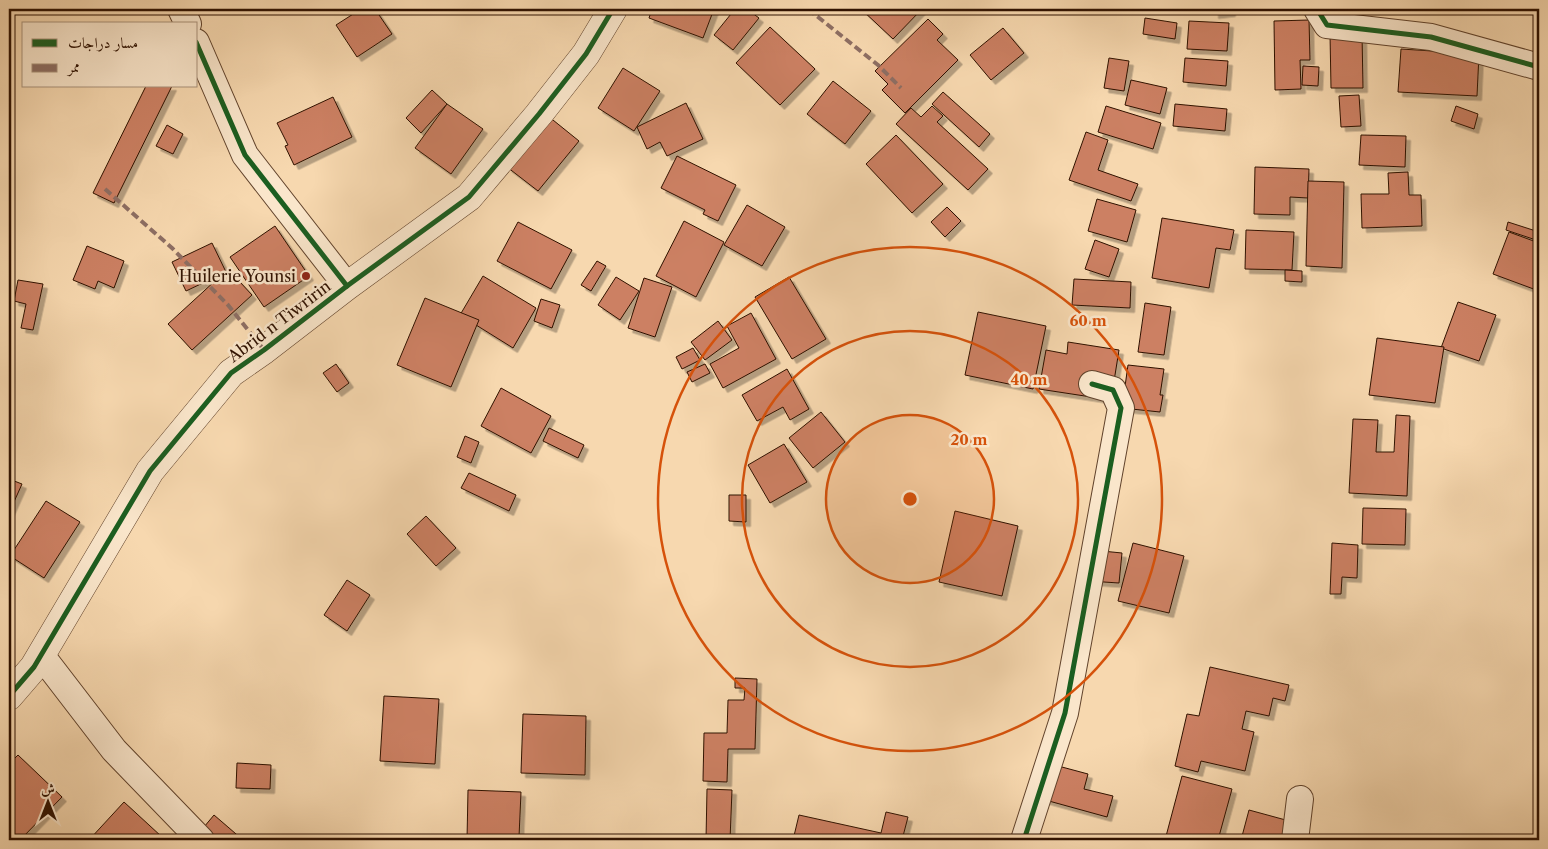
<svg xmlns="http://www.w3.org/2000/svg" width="1548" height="849" font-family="'Libre Caslon Text',Amiri,serif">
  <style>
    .building { fill: #cc8064; stroke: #2f1100; filter: url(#shadow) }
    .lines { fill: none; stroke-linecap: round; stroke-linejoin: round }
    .minor-casing { stroke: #61432c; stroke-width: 28 }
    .tertiary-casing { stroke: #61432c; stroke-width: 29 }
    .minor { stroke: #fae6cb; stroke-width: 26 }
    .tertiary { stroke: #fae6cb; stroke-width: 28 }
    .quiet { stroke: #8d6e63; stroke-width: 4; stroke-dasharray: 8 4; stroke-linecap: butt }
    .cycleway-casing { stroke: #fae6cb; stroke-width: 8 }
    .cycleway { stroke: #1b5e20; stroke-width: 5 }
    .ring { fill: none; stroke: #d6520b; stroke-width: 2.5 }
    .poi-dot { fill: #8f2418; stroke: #fae6cb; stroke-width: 2 }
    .labels { text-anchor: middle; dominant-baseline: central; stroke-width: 5; stroke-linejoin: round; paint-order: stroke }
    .poi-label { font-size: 16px; fill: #2f1100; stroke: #fae6cb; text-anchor: end }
    .street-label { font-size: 16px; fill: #2f1100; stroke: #fae6cb }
    .centre { fill: #d6520b; stroke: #fae6cb; stroke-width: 2.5 }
    .ring-label { font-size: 15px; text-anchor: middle; font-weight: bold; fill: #d6520b; stroke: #fae6cb; stroke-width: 5; stroke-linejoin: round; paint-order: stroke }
  </style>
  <defs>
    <filter id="shadow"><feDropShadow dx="4.5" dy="4.5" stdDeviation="0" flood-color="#0004"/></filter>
  </defs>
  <rect width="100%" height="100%" fill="#f7d8af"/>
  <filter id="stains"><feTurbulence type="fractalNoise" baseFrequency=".004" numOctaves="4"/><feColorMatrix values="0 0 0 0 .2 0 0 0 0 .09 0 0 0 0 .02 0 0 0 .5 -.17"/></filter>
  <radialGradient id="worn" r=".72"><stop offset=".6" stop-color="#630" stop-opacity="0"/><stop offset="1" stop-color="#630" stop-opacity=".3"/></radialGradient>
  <g class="building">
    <polygon points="361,9 375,9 392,34 357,57 336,25"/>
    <polygon points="652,9 714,9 703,38 649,18"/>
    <polygon points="735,9 747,9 759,18 733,50 714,35"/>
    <polygon points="861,9 922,9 893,39"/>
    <polygon points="1214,9 1231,9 1231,12 1214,14"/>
    <polygon points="1145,18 1177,23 1175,39 1143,34"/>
    <polygon points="928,19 943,34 937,40 958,60 905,113 882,90 888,84 875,71"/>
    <polygon points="1309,20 1310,60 1300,60 1301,89 1275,90 1274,21"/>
    <polygon points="1189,21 1229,23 1227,51 1187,49"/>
    <polygon points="770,27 815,69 780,105 736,63"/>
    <polygon points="1003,28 1024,53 991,80 970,55"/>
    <polygon points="1330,34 1362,34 1363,88 1331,88"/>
    <polygon points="1401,49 1479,54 1477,96 1398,92"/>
    <polygon points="1109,58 1129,61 1124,91 1104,88"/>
    <polygon points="1185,58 1228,61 1226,86 1183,82"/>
    <polygon points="1303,66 1319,67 1318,86 1302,85"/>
    <polygon points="623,68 660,91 634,131 598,108"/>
    <polygon points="1131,80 1167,88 1160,114 1125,105"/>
    <polygon points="833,81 871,111 845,144 807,114"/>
    <polygon points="146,86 172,86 114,203 93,193"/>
    <polygon points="432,90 447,104 421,133 406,118"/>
    <polygon points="943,92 990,134 979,147 932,104"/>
    <polygon points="1359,95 1361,126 1341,127 1339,96"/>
    <polygon points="333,97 352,137 294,165 285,146 288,145 277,123"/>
    <polygon points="686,103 703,139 667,156 660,142 647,149 637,127"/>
    <polygon points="447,104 483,129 451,174 415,148"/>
    <polygon points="1175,104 1227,109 1225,131 1173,126"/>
    <polygon points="932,106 943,116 937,122 988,169 968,190 896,124 911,108 921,117"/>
    <polygon points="1106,106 1161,123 1153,149 1098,132"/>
    <polygon points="1456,106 1478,114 1474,129 1451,121"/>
    <polygon points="548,116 579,141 538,191 507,167"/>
    <polygon points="167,125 183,134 173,154 156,146"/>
    <polygon points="1086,132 1108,140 1098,170 1138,184 1131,201 1069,180"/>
    <polygon points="896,135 943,184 912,213 866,164"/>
    <polygon points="1361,135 1406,136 1405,167 1359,165"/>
    <polygon points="677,156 736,185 718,221 703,214 705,210 661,188"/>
    <polygon points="1255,167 1309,169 1308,198 1290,197 1290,215 1254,214"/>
    <polygon points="1408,172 1409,195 1421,195 1422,226 1362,228 1361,194 1389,194 1388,173"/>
    <polygon points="1308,181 1344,182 1342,268 1306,266"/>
    <polygon points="1097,199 1136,210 1127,242 1088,231"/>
    <polygon points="747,205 785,227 762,266 724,245"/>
    <polygon points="947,207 961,221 945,237 931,222"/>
    <polygon points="1162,218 1234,230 1230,250 1216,248 1209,288 1152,278"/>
    <polygon points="684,221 724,242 696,297 656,276"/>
    <polygon points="518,222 572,250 551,289 497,261"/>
    <polygon points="1508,222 1539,232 1539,241 1506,230"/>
    <polygon points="275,226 309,276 264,307 230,257"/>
    <polygon points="1246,230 1294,232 1292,270 1245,269"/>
    <polygon points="1509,232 1539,243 1539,291 1493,274"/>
    <polygon points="1095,240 1119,249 1109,277 1085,269"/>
    <polygon points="212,243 226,272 186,291 172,262"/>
    <polygon points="87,246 124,261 114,288 98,281 95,289 73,280"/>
    <polygon points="597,261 606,266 591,291 581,285"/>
    <polygon points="228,269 252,295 192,350 168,324"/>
    <polygon points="1285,270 1302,271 1302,282 1285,281"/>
    <polygon points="483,276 536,308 513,348 460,315"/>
    <polygon points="616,277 639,291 620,320 598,305"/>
    <polygon points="789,277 826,339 792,359 755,297"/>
    <polygon points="644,278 672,287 655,337 628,328"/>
    <polygon points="1074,279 1131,282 1130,308 1072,305"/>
    <polygon points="18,280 43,284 33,330 21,328 26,304 14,301"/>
    <polygon points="425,298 479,320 451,387 397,365"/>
    <polygon points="541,299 560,305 552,328 534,321"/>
    <polygon points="1458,302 1496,315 1479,361 1441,348"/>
    <polygon points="1145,303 1171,307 1164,355 1138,352"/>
    <polygon points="978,312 1046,326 1033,389 965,375"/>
    <polygon points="751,313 776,359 723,388 710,364 739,348 727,326"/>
    <polygon points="718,321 732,340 705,360 691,342"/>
    <polygon points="1377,338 1444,347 1435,403 1369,395"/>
    <polygon points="1068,342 1119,350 1111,400 1039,389 1046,350 1067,354"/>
    <polygon points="693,348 700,360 682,369 676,357"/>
    <polygon points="336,364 349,383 337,392 323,373"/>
    <polygon points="705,364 710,373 692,382 687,372"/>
    <polygon points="1128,365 1164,369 1160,395 1163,395 1160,412 1122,408"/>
    <polygon points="787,369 809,409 790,420 783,407 757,421 742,395"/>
    <polygon points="501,388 551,416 531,453 481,426"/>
    <polygon points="821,412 845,442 813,468 789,438"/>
    <polygon points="1396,415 1410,416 1407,496 1349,493 1353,419 1378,420 1376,452 1394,452"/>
    <polygon points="549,428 584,445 578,458 543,441"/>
    <polygon points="465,436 479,442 471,463 457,457"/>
    <polygon points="784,444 807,482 770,503 748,465"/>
    <polygon points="469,473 516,495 509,511 461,488"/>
    <polygon points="9,479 22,484 9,513"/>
    <polygon points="729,495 746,495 746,522 729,521"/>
    <polygon points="46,501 80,522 44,578 10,556"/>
    <polygon points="1363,508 1406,509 1405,545 1362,544"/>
    <polygon points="955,511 1018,526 1002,596 939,582"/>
    <polygon points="426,516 456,548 436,566 407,534"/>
    <polygon points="1133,543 1184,556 1169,613 1118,601"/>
    <polygon points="1332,543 1358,545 1357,578 1342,577 1341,594 1330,594"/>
    <polygon points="1092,550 1122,553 1119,583 1089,581"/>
    <polygon points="347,580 370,595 347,631 324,615"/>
    <polygon points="1210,667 1289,685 1285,701 1273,698 1269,716 1246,711 1242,729 1254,732 1245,771 1201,761 1198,772 1175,766 1187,714 1199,716"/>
    <polygon points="735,678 757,679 755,749 728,749 727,782 703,781 704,733 727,733 728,700 744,700 745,688 735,688"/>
    <polygon points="384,696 439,699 435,764 380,761"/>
    <polygon points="523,714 586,716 585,775 521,773"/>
    <polygon points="18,755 62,797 20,840 9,840 9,764"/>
    <polygon points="237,763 271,765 270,789 236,788"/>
    <polygon points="1047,763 1088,774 1084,789 1113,796 1107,817 1038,798"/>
    <polygon points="1182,776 1232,789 1218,840 1165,840"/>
    <polygon points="707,789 732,790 730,840 706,840"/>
    <polygon points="468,790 521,792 519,837 510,836 510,840 467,840"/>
    <polygon points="124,802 162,837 158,840 89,840"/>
    <polygon points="1249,810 1293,822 1288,840 1241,840"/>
    <polygon points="886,812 908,817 902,840 793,840 799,815 881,833"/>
    <polygon points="214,815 243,840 207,840 199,833"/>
  </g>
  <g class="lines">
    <defs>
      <g id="minor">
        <polyline points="181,9 188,24"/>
        <polyline points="1317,9 1327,25 1431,37 1539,67"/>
        <polyline points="196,42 245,155 347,286"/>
        <polyline points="41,655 114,750 201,840"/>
        <polyline points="1024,840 1065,713 1121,408 1113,390 1092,384"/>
        <polyline points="1295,840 1300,799"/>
      </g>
      <polyline id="tertiary" points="9,696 34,667 150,471 231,373 264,350 347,286 469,197 539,114 586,54 613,9"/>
    </defs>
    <use href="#minor" class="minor-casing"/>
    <use href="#tertiary" class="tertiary-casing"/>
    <use href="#minor" class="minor"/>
    <use href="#tertiary" class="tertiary"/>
    <g class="quiet">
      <polyline points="808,9 878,65 901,88"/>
      <polyline points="105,189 172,248 228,305 264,350"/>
    </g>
    <defs>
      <g id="cycleway">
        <polyline points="1317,9 1327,25 1431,37 1539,67"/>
        <polyline points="196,42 245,155 347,286"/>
        <polyline points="9,696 34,667 150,471 231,373 264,350 347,286 469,197 539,114 586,54 613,9"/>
        <polyline points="1024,840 1065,713 1121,408 1113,390 1092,384"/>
      </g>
    </defs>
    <use href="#cycleway" class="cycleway-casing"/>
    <use href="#cycleway" class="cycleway"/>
  </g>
  <circle cx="910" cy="499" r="84" fill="#d6520b" fill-opacity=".12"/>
  <g class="ring">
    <circle cx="910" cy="499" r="84"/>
    <circle cx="910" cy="499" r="168"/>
    <circle cx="910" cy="499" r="252"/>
  </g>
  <circle class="poi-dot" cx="306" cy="276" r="5"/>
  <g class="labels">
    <g class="poi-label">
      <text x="296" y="276">Huilerie Younsi</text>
    </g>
    <g class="street-label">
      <text transform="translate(279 321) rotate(-37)">Abrid n Tiwririn</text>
    </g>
  </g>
  <circle cx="910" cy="499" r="8" class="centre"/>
  <g class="ring-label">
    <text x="1088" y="326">60 m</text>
    <text x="1029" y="385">40 m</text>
    <text x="969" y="445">20 m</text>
  </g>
  <rect width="1548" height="849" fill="none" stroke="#f7d8af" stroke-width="30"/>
  <rect x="10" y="10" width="1528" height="829" fill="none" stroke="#2f1100" stroke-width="2.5"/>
  <rect x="15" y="15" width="1518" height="819" fill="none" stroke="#2f1100"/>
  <rect x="22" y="22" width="175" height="65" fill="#fae6cb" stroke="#a9917a"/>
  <rect x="32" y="39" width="25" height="8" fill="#1b5e20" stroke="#a9917a"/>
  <text x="68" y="48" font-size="15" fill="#2f1100">مسار دراجات</text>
  <rect x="32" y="64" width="25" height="8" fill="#8d6e63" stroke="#a9917a"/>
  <text x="68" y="72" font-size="15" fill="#2f1100">ممر</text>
  <g transform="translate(48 802)" stroke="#fae6cb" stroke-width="4" paint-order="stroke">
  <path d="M0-4L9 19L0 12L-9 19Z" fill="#2f1100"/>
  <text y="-8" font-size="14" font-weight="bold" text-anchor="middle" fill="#2f1100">ش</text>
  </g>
  <rect width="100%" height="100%" filter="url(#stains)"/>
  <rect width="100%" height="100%" fill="url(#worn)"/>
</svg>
